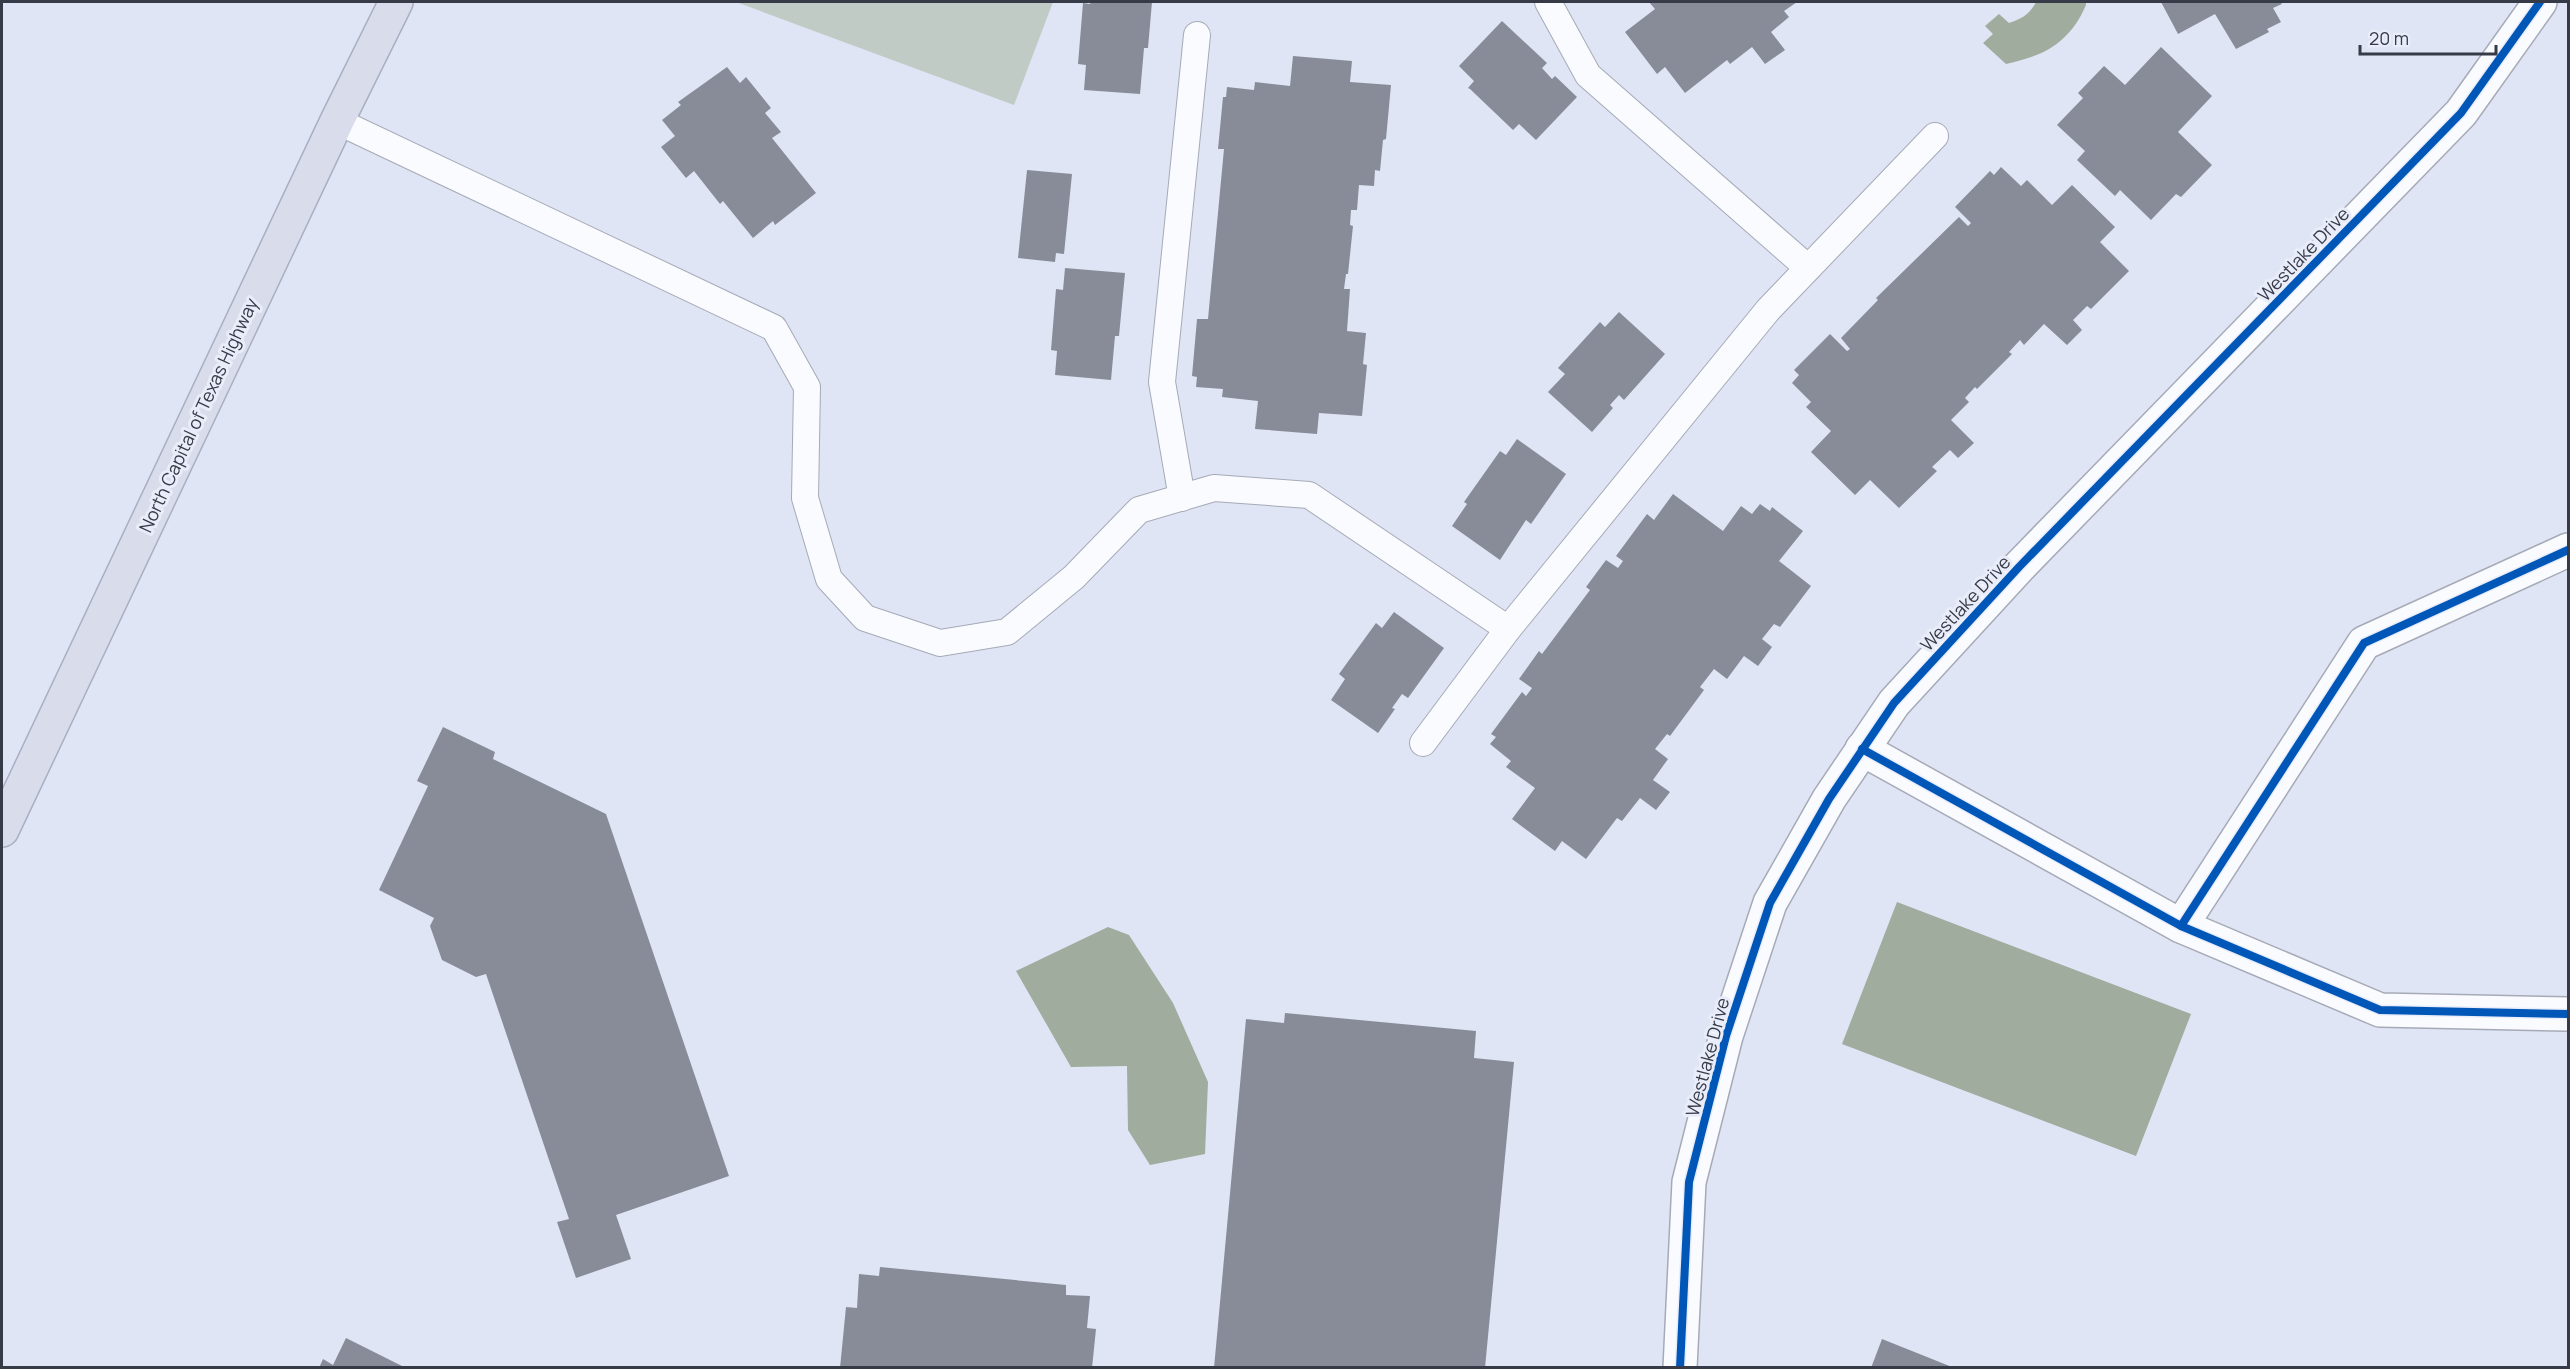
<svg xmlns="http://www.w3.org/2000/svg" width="2570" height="1369" font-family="Manrope,sans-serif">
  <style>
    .green { fill: #bfcbc4 }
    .water { fill: #9fac9e }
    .building { fill: #888c98 }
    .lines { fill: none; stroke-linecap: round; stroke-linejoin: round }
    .lane-casing { stroke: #a6aab7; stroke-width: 28 }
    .street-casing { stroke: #a6aab7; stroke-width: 36 }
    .highway-casing { stroke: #a9afc2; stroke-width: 36 }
    .lane { stroke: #fafbfe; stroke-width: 26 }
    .street { stroke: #fafbfe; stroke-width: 33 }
    .highway { stroke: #d9dceb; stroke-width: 33 }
    .cycleway-casing { stroke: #e9edfa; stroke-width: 11 }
    .cycleway { stroke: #0057b8; stroke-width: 8 }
    .labels { text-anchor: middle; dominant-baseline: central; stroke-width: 6; stroke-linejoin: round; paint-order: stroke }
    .street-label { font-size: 18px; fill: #373b47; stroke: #e9edfa }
  </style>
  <rect width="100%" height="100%" fill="#dfe5f5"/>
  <polygon class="green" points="736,2 1053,2 1014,105"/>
  <g class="water">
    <path d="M2036,2H2086V5C2070,42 2045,56 2006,64L1983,43L1993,34L1985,26L1999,14L2009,23C2022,19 2030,14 2036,2Z"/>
    <polygon points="1897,902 2191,1014 2136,1156 1842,1044"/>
    <polygon points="1108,927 1129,935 1173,1003 1208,1082 1205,1154 1150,1165 1128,1130 1127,1066 1071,1067 1016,971"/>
  </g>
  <g class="building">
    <polygon points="1091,2 1152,2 1148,48 1144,48 1140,94 1084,90 1086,65 1078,64 1083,3 1090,4"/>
    <polygon points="1649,2 1797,2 1784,11 1789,17 1771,32 1785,50 1765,64 1752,47 1730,64 1727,60 1685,93 1665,67 1657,74 1625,32 1655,9"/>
    <polygon points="2161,2 2280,2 2282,4 2273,8 2281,22 2267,29 2269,32 2236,49 2215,14 2178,34"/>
    <polygon points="1502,21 1547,63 1542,68 1552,79 1555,76 1577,97 1536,140 1519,124 1513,130 1470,89 1468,88 1474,81 1459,66"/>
    <polygon points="2161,47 2212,96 2178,132 2212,165 2181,197 2176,194 2151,220 2120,190 2115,196 2077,160 2085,151 2057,125 2083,98 2078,93 2104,66 2125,85"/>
    <polygon points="1293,56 1352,61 1350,82 1391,85 1386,139 1383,140 1380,171 1375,170 1374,186 1359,185 1357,210 1351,210 1350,225 1353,226 1348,274 1346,274 1344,289 1350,289 1347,331 1366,333 1363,364 1367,365 1362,416 1319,413 1317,434 1255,429 1258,401 1222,397 1223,389 1196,387 1197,377 1192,376 1197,319 1208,319 1224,149 1218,149 1223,97 1226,97 1227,87 1254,90 1255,82 1290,86"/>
    <polygon points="727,67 740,83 746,77 771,108 765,113 781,132 772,138 816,193 775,225 773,221 753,238 723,201 720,204 694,171 686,178 661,147 675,136 662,120 681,105 678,102"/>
    <polygon points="2001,167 2021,186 2027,180 2052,205 2072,185 2115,227 2100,242 2129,271 2091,309 2087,306 2073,320 2082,330 2067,345 2044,324 2024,345 2020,340 2009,352 2012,354 1977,389 1975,387 1965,398 1969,402 1951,420 1974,443 1958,458 1950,450 1932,467 1937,471 1899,508 1870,480 1855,495 1811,452 1831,431 1806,407 1811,402 1792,383 1799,375 1794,370 1830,334 1847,351 1850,349 1841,338 1878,300 1876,298 1959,217 1968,226 1971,223 1955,207 1990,171 1994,175"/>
    <polygon points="1027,170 1072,174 1064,254 1056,253 1055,262 1018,258"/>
    <polygon points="1065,268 1125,273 1119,336 1115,336 1111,380 1055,375 1057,351 1051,350 1056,289 1063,290"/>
    <polygon points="1619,312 1665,354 1624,400 1619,395 1610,405 1613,408 1592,432 1548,392 1565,374 1558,368 1600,322 1605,327"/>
    <polygon points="1517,439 1566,474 1531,524 1526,520 1500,560 1452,526 1467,504 1464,502 1500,451 1506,455"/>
    <polygon points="1673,494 1723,531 1741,506 1752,514 1760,504 1770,511 1772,507 1803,531 1779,561 1811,586 1780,627 1774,624 1762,639 1772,647 1758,666 1744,656 1727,679 1714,669 1700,687 1704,690 1670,736 1667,734 1655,749 1668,759 1653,780 1670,792 1656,810 1640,798 1622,821 1617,818 1586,859 1562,841 1555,851 1512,819 1535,788 1506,767 1511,761 1490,744 1496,737 1491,734 1522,692 1526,696 1532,688 1519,679 1539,651 1542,654 1590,590 1586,587 1606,560 1618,568 1623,561 1616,556 1647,514 1654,520"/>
    <polygon points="1394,612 1444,648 1408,698 1402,694 1392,708 1395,709 1378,733 1331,700 1345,679 1339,674 1376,623 1382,628"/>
    <polygon points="443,727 495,752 493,759 606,814 729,1176 616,1215 631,1259 576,1278 557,1222 569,1219 486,974 476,977 442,960 430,926 434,918 379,890 428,786 417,781"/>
    <polygon points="1285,1013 1476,1031 1474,1058 1514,1062 1485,1368 1214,1368 1246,1019 1284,1023"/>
    <polygon points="880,1267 1066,1285 1066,1295 1090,1296 1087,1328 1096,1329 1092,1368 840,1368 846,1307 857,1308 859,1274 879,1276"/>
    <polygon points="346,1338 406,1368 319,1368 323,1359 333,1365"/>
    <polygon points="1882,1339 1952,1367 1952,1368 1871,1368"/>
  </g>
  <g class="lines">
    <defs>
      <g id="lane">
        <polyline points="1548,2 1588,75 1808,268"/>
        <polyline points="337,121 774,328 807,387 805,498 829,579 865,618 940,643 1007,632 1074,577 1139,510 1214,488 1309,495 1508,629"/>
        <polyline points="1182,498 1162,382 1197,35"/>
        <polyline points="1423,743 1508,629 1768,310 1935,136"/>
      </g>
      <g id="street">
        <polyline points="1862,749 2181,926 2380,1010 2568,1014"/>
        <polyline points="2181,926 2364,643 2568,550"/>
        <polyline points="1680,1368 1689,1182 1726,1036 1770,903 1829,799 1894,703 2019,567 2461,113 2540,2"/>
      </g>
      <polyline id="highway" points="2,830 337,121 396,2"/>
    </defs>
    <use href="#lane" class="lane-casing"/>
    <use href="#street" class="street-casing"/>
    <use href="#highway" class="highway-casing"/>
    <use href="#lane" class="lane"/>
    <use href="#street" class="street"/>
    <use href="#highway" class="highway"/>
    <defs>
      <g id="cycleway">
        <polyline points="1862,749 2181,926 2380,1010 2568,1014"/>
        <polyline points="2181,926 2364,643 2568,550"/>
        <polyline points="1680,1368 1689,1182 1726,1036 1770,903 1829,799 1894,703 2019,567 2461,113 2540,2"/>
      </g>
    </defs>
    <use href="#cycleway" class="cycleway-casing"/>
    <use href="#cycleway" class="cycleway"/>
  </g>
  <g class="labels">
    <g class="street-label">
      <text transform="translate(2303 254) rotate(-46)">Westlake Drive</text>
      <text transform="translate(198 415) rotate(-65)">North Capital of Texas Highway</text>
      <text transform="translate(1965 603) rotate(-47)">Westlake Drive</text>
      <text transform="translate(1707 1057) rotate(-75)">Westlake Drive</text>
    </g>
  </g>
  <rect width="2570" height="1369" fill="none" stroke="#373b47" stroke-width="6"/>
  <path d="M2360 45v9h136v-9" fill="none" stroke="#373b47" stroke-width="3"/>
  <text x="2369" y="45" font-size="18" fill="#373b47" stroke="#e9edfa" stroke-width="4.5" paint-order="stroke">20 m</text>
</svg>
